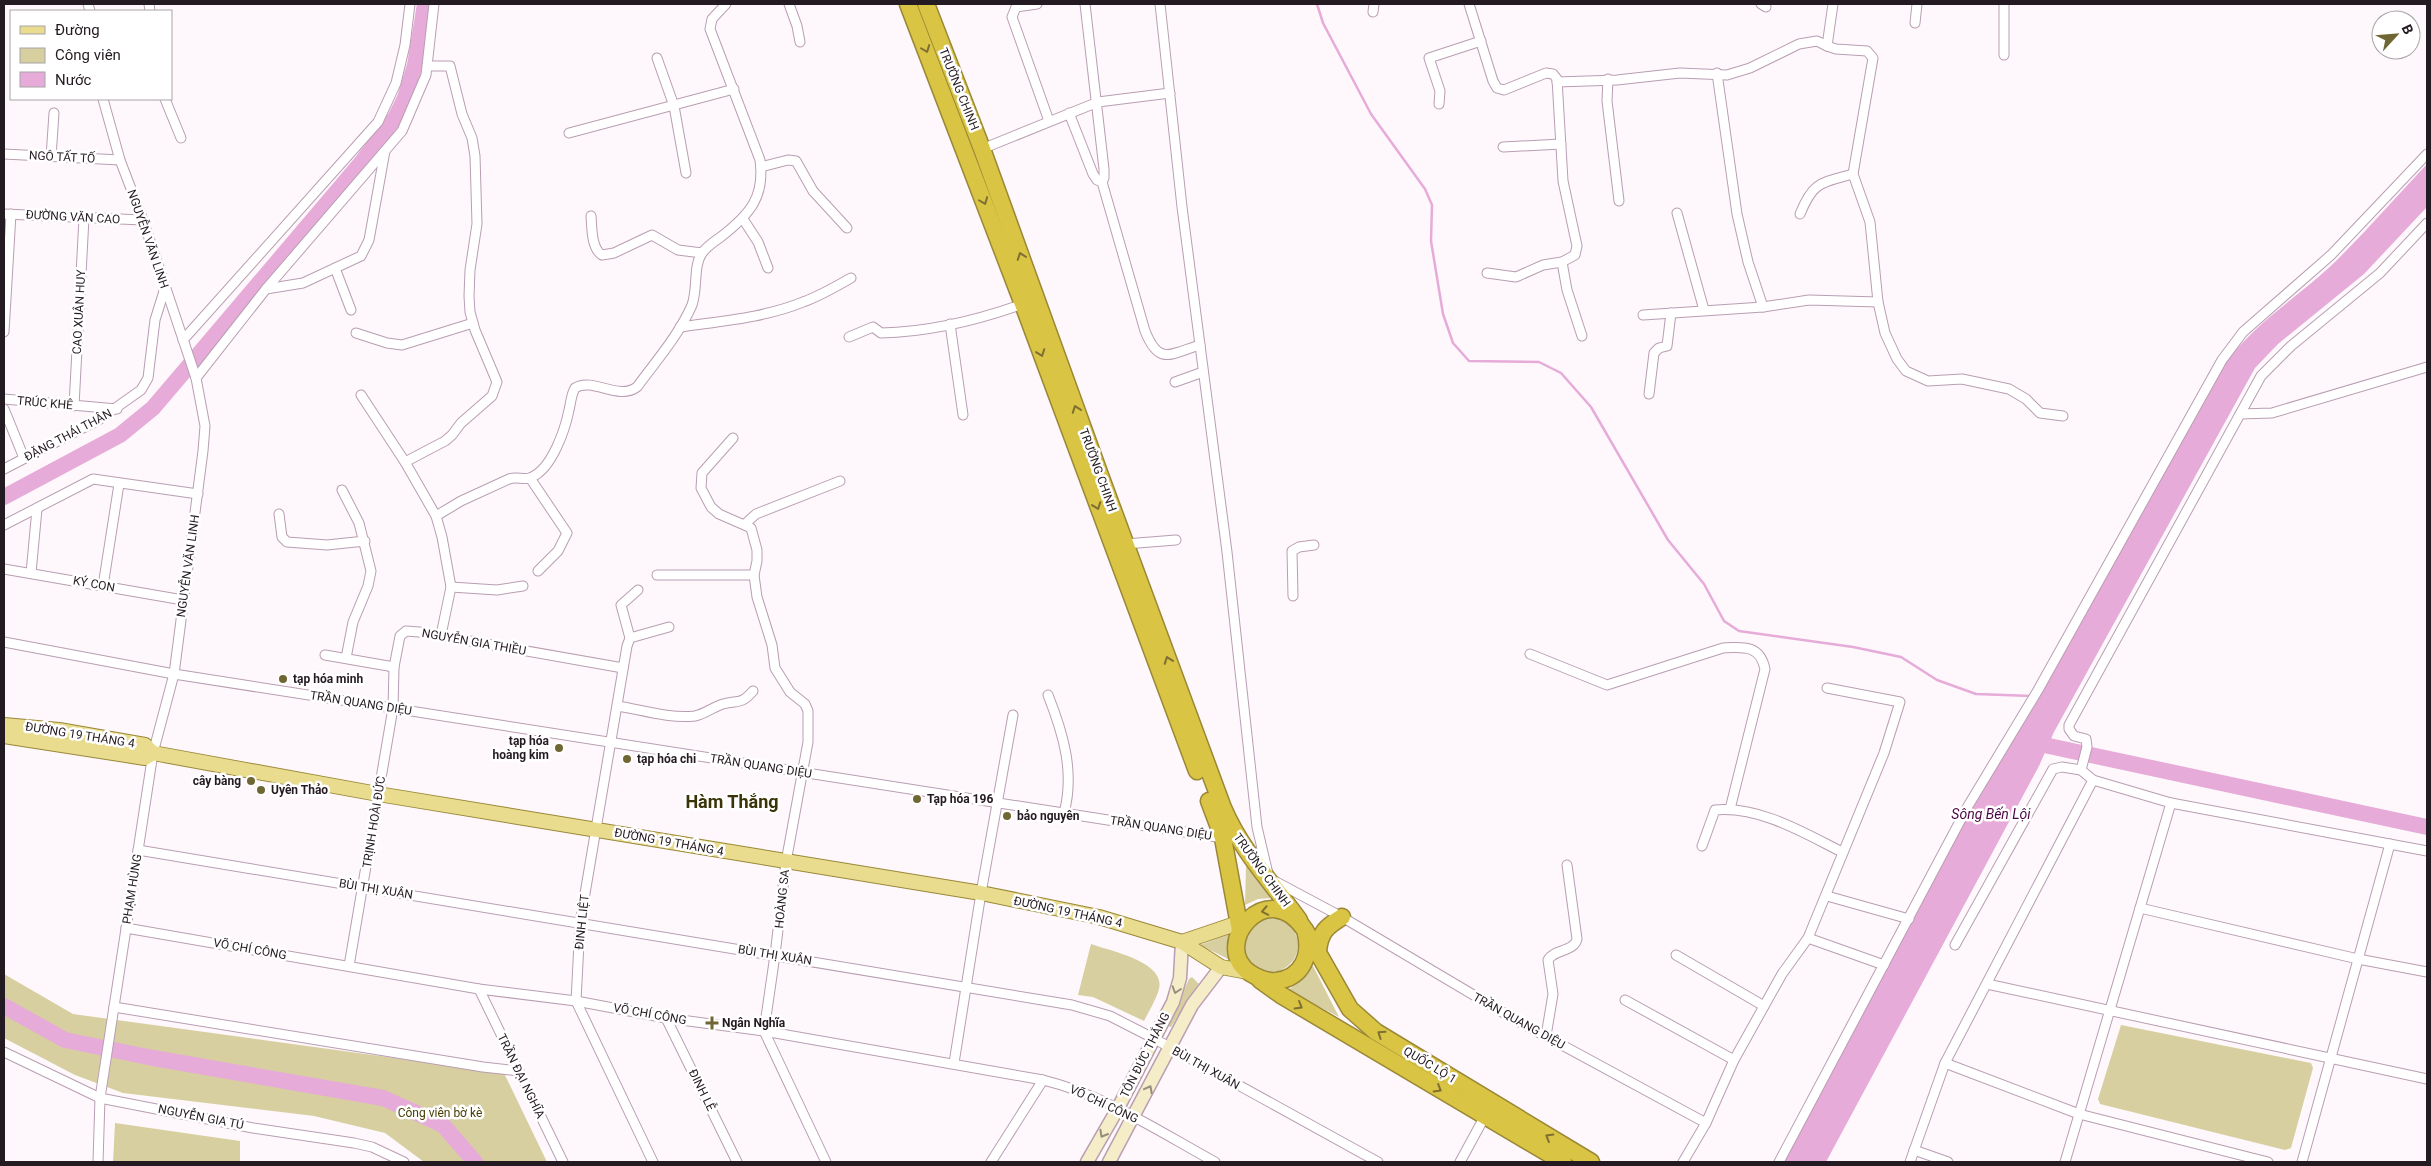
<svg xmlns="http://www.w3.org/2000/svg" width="2431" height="1166" font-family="Roboto,sans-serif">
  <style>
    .green { fill: #d7cfa0 }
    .water { fill: #e6abd8 }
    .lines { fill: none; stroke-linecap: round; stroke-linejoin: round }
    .stream { stroke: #e6abd8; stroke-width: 2.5 }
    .river { stroke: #e6abd8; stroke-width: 16 }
    .street-casing { stroke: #b99eb2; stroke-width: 11 }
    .secondary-casing { stroke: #b99eb2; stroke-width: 15 }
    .primary-casing { stroke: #9a8837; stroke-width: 16 }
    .highway-casing { stroke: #9a8837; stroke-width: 19 }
    .street { stroke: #fff; stroke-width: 9 }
    .secondary { stroke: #f4edc7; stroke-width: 12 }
    .primary { stroke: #e9dc8e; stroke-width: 14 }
    .highway { stroke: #dac443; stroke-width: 16 }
    .oneway { stroke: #7f6f32 }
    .oneway2 { stroke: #968e7c }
    .poi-dot { fill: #6f6633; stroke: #fff; stroke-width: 2 }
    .labels { text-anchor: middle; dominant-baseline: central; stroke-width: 5; stroke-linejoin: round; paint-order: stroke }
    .street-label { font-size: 12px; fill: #241a21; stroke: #fff }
    .poi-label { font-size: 12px; font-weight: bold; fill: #241a21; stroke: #fff; text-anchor: start }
    .park-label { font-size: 12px; fill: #463d03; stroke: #fff }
    .water-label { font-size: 14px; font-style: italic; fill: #4c0542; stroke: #fff }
    .district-label { font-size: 18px; font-weight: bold; fill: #3b3408; stroke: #fff }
  </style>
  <rect width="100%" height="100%" fill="#fef8fc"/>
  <g class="green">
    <polygon points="1246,866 1272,898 1258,899 1245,905"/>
    <circle cx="1271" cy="945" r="27"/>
    <polygon points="1229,934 1230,960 1200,945"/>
    <path d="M1091,944C1111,951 1166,962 1159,989C1156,1000 1149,1011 1144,1021L1093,997L1078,995Z"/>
    <polygon points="1312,964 1339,1017 1288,990 1299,982"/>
    <polygon points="4,974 73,1014 504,1073 547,1162 424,1162 385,1133 314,1116 123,1093 75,1075 4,1038"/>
    <polygon points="1192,977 1199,984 1171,1027 1167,1026 1189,979"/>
    <polygon points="2121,1025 2311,1063 2313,1068 2291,1148 2285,1150 2100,1104 2098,1099"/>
    <polygon points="115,1123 240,1141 240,1162 113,1162"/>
  </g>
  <path class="water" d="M2427,164V207L2364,274L2278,344L2255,368L2054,732L2039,766L1826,1162H1784L1976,801L2039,696L2225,364C2255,322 2299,297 2336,261C2367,230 2397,196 2427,164Z"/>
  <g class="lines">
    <polyline class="stream" points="1317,4 1323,23 1371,114 1425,189 1432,205 1431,241 1443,314 1453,343 1469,361 1539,362 1561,373 1591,407 1668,540 1704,584 1724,621 1739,631 1853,647 1901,657 1937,680 1976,694 2031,696"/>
    <g class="river">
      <polyline points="4,497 120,435 153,408 176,381 361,163 395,118 405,98 415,65 425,4"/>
      <polyline points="2030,751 2035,743 2427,827"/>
      <polyline points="4,1006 65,1040 153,1058 383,1098 443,1125 475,1162"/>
    </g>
    <defs>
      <g id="street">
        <polyline points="88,4 90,11"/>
        <polyline points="149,4 150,11"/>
        <polyline points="789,4 797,26 800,42"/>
        <polyline points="1037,4 1016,7 1012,17 1049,121"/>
        <path d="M1085,4L1104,169V178L1102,182L1145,331C1159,366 1170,354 1200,345"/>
        <polyline points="1160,4 1182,207 1227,552 1257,827 1269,878 1342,917 1514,1019 1706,1123 1683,1162"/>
        <polyline points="1469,4 1493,81 1497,88 1504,90 1546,73 1553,74 1557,79 1563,181 1577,246 1575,255 1562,262 1543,265 1516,277 1487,273"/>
        <polyline points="1761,4 1766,7"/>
        <polyline points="1833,4 1827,46 1836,49 1867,51 1873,58 1853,174 1870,222 1878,302 1885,333 1897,359 1906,371 1928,381 1962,379 2009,389 2026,399 2040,413 2063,416"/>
        <polyline points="1373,12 1374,4"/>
        <polyline points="1915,23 1917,4"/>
        <polyline points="2004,55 2004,4"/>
        <polyline points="657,58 674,106 686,173"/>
        <polyline points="1717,73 1737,214 1748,262 1763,307"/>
        <polyline points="1608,79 1607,101 1619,201"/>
        <polyline points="1557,82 1617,80 1680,73 1727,75 1750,68 1799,44 1817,41 1827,46"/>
        <polyline points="165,99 181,138"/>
        <polyline points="1439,104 1440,91 1429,58 1481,41"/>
        <polyline points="1069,113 1093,174 1097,180 1102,182"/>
        <polyline points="569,133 734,89"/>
        <polyline points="1503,147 1561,144"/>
        <polyline points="982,149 1098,102 1170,93"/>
        <polyline points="4,154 120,160"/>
        <polyline points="51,157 54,113"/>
        <polyline points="761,167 788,160 796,161 813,191 847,228"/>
        <polyline points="1677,213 1704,310"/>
        <polyline points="4,214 143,220"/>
        <path d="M1800,214C1813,182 1820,183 1853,174"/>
        <path d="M591,216C592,227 591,248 602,255L614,253L652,235L678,250L702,253"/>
        <polyline points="743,219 758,242 768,268"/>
        <polyline points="2427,223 2380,273 2291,346 2261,376 2069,725 2069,729 2074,736 2086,739 2087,747 2081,770 2093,780 2171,803 2427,851"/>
        <polyline points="1562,262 1567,290 1582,336"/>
        <polyline points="335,268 351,310"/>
        <polyline points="266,289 303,283 361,256 369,240 385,151"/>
        <polyline points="1643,315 1763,307 1809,300 1878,302"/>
        <polyline points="950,324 963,415"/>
        <path d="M680,327C721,321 764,318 803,302C820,296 835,287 851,278"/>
        <polyline points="4,332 11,214"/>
        <polyline points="356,333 387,343 402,345 473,323"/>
        <path d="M849,337L873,327L881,333C929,332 978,320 1023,304"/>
        <polyline points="183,340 378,122 396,83 405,45 410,4"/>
        <polyline points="196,378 266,289 402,131 426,75 434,4"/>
        <polyline points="1175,382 1203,372"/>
        <polyline points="1649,394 1654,353 1659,348 1667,346 1671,313"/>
        <polyline points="361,395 405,462 436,516 442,537 451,587 441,635"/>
        <polyline points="4,399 117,409"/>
        <polyline points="74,406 84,218"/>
        <polyline points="4,409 24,458"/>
        <polyline points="2240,414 2272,413 2427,367"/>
        <polyline points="733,438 702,473 701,488 711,507 719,514 751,528 757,550 757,561 754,575 757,597 772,645 775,668 790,692 805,704 808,711 808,742 786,862 775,955 764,1031 826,1162"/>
        <polyline points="405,462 445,441 452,435 461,423 492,396 497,382 475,330 470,312 469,296 470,270 477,224 475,156 472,138 462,114 450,66 428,66"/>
        <polyline points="4,469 100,419 141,390 148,378 155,320 165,288"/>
        <polyline points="530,478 567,533 558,551 538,571"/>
        <polyline points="342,490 359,523 371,571 368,586 353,622 346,658"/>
        <polyline points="279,514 282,537 287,542 327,545 365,541"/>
        <path d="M436,516L461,501L509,479C517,476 526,481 532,477C552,468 565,430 569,410C571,402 571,395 575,388C593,377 618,401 637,387C656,361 679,335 692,305C698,288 693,266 702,253C707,246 715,241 722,236C750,214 765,197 760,160L710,29L712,19L726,4"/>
        <polyline points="745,524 756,514 840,481"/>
        <polyline points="4,525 93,479 198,494"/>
        <polyline points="1125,544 1176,540"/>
        <polyline points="4,569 183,600"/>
        <polyline points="31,573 37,509"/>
        <polyline points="657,575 754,575"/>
        <polyline points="103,586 119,484"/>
        <polyline points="451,587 497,590 523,586"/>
        <polyline points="1293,596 1292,551 1299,547 1314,545"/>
        <polyline points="630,638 621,605 638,590"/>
        <polyline points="4,642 174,674 1223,838"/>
        <path d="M1530,654L1607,685L1723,648C1744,647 1760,645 1765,669L1730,809"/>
        <polyline points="325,655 394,667"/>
        <path d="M1048,695C1063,733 1075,772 1064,813"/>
        <path d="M618,706C642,710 670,719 695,716C705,714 713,707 723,704C738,700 741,705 753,691"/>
        <path d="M1702,846L1715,810C1760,806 1804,833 1842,852"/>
        <polyline points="138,850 1072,1005 1110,1016 1153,1038 1378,1162"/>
        <polyline points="1827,896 1909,919"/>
        <polyline points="2140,908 2358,959 2427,972"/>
        <path d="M126,928L479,989L576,1001L666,1018L764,1031L1043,1080C1105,1095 1160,1132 1215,1162"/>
        <polyline points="1808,938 1884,965"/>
        <polyline points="1955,945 2053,769 2062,767 2081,770"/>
        <polyline points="1676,955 1764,1006"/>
        <polyline points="349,966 393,708 394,667 400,636 406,631 419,632 623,668"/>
        <polyline points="1987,984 2427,1079"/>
        <polyline points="479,989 563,1162"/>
        <polyline points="1625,1000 1734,1060"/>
        <polyline points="114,1007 483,1067 519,1071"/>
        <polyline points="666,1018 737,1162"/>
        <path d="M1546,1036L1553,994L1548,960C1554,949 1574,952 1577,939L1567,865"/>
        <polyline points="4,1052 100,1098 253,1128 354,1143 372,1147 404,1162"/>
        <polyline points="954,1063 981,893 1013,715"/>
        <polyline points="1945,1063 2079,1114 2268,1162"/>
        <polyline points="1706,1123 1734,1060 1782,974 1808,938 1884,753 1900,702 1827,688"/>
        <polyline points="1914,1150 1948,1162"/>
        <polyline points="98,1162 100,1098 153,753 174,674 203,451 205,426 196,378 143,220 120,160 103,99"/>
        <polyline points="653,1162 576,1001 580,923 627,646 630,638 669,627"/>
        <polyline points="991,1162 1043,1080"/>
        <polyline points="1460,1162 1485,1116"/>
        <polyline points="1779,1162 1968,806 2038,690 2222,360 2243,332 2331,255 2427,154"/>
        <polyline points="1910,1162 1945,1063 2093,780"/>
        <polyline points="2065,1162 2171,803"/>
        <polyline points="2302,1162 2390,844"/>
      </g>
      <g id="secondary">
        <polyline points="1087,1162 1117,1110 1173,1002 1180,978 1182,942"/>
        <polyline points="1109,1162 1192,1005 1221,967"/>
      </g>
      <g id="primary">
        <polyline points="4,725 59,730 145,745 153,753 378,794 981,893 1099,917 1182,942 1221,967 1248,972"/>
        <polyline points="4,736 145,758 153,753"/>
        <polyline points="1182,942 1247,920"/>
      </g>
      <g id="highway">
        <polyline points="908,4 1023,304 1197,771"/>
        <path d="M926,4L982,149L1101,478L1223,808C1241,850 1272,883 1299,920"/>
        <polyline points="1209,801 1223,838 1240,930"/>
        <path d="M1305,930C1312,954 1303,978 1276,981C1267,982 1258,978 1250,973C1209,945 1268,874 1305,930L1350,1009L1376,1032L1591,1162"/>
        <path d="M1318,951C1320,932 1326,927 1342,917"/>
        <polyline points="1260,980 1281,995 1563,1162"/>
      </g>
    </defs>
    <use href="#street" class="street-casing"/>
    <use href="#secondary" class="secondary-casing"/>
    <use href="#primary" class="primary-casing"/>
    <use href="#highway" class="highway-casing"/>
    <use href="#street" class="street"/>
    <use href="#secondary" class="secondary"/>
    <use href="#primary" class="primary"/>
    <use href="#highway" class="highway"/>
  </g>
  <defs><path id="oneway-chevron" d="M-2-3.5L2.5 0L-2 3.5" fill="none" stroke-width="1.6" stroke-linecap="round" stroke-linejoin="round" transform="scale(1.25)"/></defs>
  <g class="oneway">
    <use href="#oneway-chevron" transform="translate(926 49) rotate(69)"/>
    <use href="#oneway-chevron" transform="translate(984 201) rotate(69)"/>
    <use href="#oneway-chevron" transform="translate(1021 256) rotate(-110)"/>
    <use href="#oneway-chevron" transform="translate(1041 353) rotate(70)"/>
    <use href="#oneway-chevron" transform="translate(1076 409) rotate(-110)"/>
    <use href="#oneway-chevron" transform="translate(1097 506) rotate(70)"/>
    <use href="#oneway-chevron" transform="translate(1168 660) rotate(-110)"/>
    <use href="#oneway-chevron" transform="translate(1265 911) rotate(169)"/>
    <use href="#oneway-chevron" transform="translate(1299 1006) rotate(30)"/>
    <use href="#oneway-chevron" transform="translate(1381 1034) rotate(-146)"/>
    <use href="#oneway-chevron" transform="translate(1438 1089) rotate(31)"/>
    <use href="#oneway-chevron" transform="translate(1549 1137) rotate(-149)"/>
  </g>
  <g class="oneway2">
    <use href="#oneway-chevron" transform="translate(1176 990) rotate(108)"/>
    <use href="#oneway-chevron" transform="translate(1149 1089) rotate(-62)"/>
    <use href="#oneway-chevron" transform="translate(1103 1134) rotate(120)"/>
  </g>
  <g class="poi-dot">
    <circle cx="283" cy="679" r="5"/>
    <circle cx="559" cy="748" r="5"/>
    <circle cx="627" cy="759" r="5"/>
    <circle cx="251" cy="781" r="5"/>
    <circle cx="261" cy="790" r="5"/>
    <circle cx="917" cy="799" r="5"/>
    <circle cx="1007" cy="816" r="5"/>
    <path d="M709.5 1015.5h5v5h5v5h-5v5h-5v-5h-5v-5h5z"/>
  </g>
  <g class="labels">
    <g class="street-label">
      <text transform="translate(959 89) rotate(68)">TRƯỜNG CHINH</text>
      <text transform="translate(62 157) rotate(3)">NGÔ TẤT TỐ</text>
      <text transform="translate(73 217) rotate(3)">ĐƯỜNG VĂN CAO</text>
      <text transform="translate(148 239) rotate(71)">NGUYỄN VĂN LINH</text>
      <text transform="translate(79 312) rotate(-87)">CAO XUÂN HUY</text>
      <text transform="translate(45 403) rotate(5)">TRÚC KHÊ</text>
      <text transform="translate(68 435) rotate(-28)">ĐẶNG THÁI THÂN</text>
      <text transform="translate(1098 470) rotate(70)">TRƯỜNG CHINH</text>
      <text transform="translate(188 566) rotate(-82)">NGUYỄN VĂN LINH</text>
      <text transform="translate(94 584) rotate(10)">KÝ CON</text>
      <text transform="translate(474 642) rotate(10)">NGUYỄN GIA THIỀU</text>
      <text transform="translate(361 703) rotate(9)">TRẦN QUANG DIỆU</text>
      <text transform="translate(80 735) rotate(9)">ĐƯỜNG 19 THÁNG 4</text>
      <text transform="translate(761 766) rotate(9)">TRẦN QUANG DIỆU</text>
      <text transform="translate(374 822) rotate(-81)">TRỊNH HOÀI ĐỨC</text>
      <text transform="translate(1161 828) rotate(9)">TRẦN QUANG DIỆU</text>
      <text transform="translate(669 842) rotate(10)">ĐƯỜNG 19 THÁNG 4</text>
      <text transform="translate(1262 870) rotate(54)">TRƯỜNG CHINH</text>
      <text transform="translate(132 889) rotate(-81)">PHẠM HÙNG</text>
      <text transform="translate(376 889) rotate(9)">BÙI THỊ XUÂN</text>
      <text transform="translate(782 899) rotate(-84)">HOÀNG SA</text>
      <text transform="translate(1068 912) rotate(12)">ĐƯỜNG 19 THÁNG 4</text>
      <text transform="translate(582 922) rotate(-84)">ĐINH LIỆT</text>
      <text transform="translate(250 949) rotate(10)">VÕ CHÍ CÔNG</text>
      <text transform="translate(775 955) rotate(9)">BÙI THỊ XUÂN</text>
      <text transform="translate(650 1014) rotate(10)">VÕ CHÍ CÔNG</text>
      <text transform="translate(1519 1021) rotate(29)">TRẦN QUANG DIỆU</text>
      <text transform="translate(1145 1055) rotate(-63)">TÔN ĐỨC THẮNG</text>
      <text transform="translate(1430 1065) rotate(31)">QUỐC LỘ 1</text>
      <text transform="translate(1206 1068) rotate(29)">BÙI THỊ XUÂN</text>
      <text transform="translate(521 1076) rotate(64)">TRẦN ĐẠI NGHĨA</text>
      <text transform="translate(702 1090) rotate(64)">ĐINH LỄ</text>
      <text transform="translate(1104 1104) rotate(25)">VÕ CHÍ CÔNG</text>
      <text transform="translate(201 1117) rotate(11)">NGUYỄN GIA TÚ</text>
    </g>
    <g class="poi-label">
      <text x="293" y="679">tạp hóa minh</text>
      <text x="549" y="741" text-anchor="end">tạp hóa<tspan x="549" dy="14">hoàng kim</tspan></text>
      <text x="637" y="759">tạp hóa chi</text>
      <text x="241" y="781" text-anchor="end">cây bàng</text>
      <text x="271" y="790">Uyên Thảo</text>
      <text x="927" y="799">Tạp hóa 196</text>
      <text x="1017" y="816">bảo nguyên</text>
      <text x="722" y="1023">Ngân Nghĩa</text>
    </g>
    <g class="park-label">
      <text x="440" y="1113">Công viên bờ kè</text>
    </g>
    <g class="water-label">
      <text x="1991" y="814">Sông Bến Lội</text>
    </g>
    <g class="district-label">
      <text x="732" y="801">Hàm Thắng</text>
    </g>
  </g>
  <rect width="2431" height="1166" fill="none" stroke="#241a21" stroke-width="10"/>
  <rect x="10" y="10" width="162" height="90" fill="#ffffff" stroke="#a7a3a6"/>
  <rect x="20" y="26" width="25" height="8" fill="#e9dc8e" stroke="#a7a3a6"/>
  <text x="55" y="35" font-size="15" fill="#241a21">Đường</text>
  <rect x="20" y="48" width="25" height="15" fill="#d7cfa0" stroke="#a7a3a6"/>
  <text x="55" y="60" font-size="15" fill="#241a21">Công viên</text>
  <rect x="20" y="72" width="25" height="15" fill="#e6abd8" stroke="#a7a3a6"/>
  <text x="55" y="85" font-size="15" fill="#241a21">Nước</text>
  <g transform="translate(2396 35) rotate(64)"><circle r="24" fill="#ffffff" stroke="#a7a3a6"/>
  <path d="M0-4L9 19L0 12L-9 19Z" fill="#6f6633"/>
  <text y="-8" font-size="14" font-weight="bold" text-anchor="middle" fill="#241a21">B</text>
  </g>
</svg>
